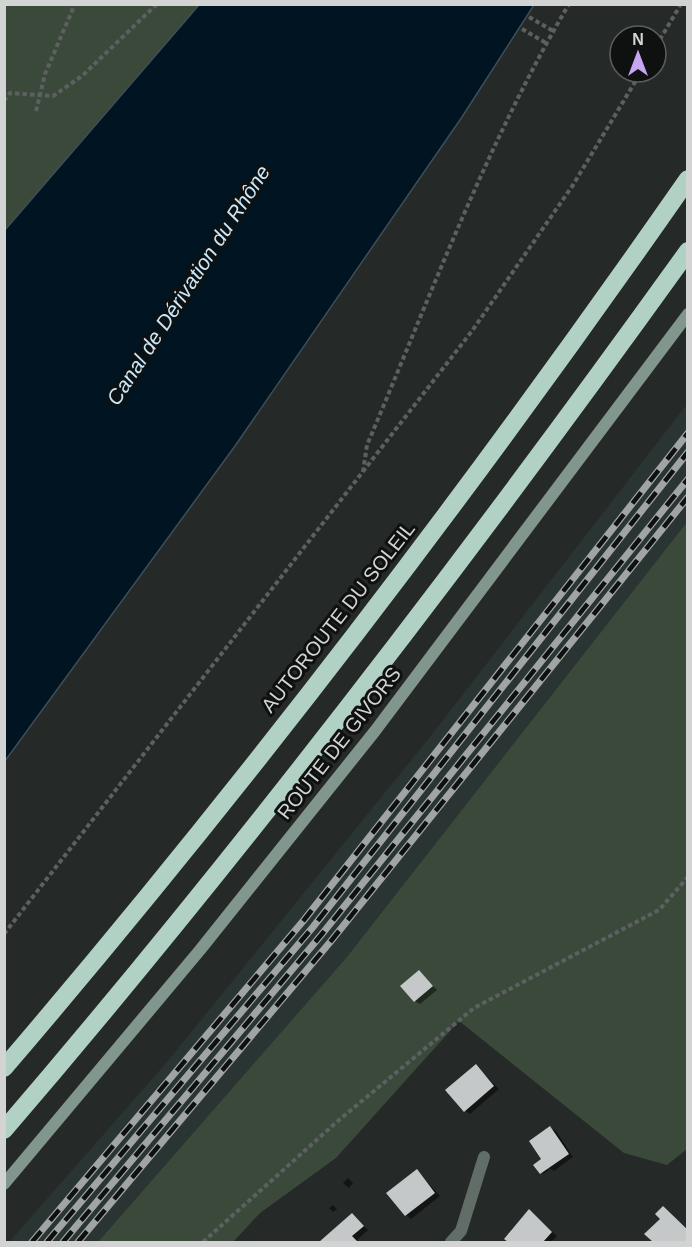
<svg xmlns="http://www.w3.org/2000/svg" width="692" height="1247" font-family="Helvetica,sans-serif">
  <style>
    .built { fill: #293433 }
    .green { fill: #3b493b }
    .water { fill: #001421; stroke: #3f4e57; stroke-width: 1.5 }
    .shadow { fill: #0007 }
    .building { fill: #c4c8c9 }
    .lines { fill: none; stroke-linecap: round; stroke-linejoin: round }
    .path { stroke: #5d6060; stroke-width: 4; stroke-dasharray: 4.5 3; stroke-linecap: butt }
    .street { stroke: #616e68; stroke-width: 12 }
    .secondary { stroke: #81968d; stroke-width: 12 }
    .highway { stroke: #b0d1c3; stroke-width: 18 }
    .rail-casing { stroke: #a1a4a4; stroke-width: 7 }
    .rail { stroke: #0f1111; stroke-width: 4.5; stroke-dasharray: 14; stroke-linecap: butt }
    .labels { text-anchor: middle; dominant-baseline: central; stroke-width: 6; stroke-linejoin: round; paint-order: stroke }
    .street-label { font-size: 20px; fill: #d2d4d4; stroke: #0f1111 }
    .water-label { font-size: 21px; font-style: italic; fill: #c8e8fc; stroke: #0f1111 }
  </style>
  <rect width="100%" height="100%" fill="#252928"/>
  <polygon class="built" points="687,404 687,522 346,958 98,1242 9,1242 167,1062 433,733"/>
  <g class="green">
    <polygon points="5,5 277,5 5,359"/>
    <polygon points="687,522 687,1149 667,1165 624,1153 459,1021 336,1158 260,1213 233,1242 98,1242 346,958"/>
  </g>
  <polygon class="water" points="199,5 534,5 462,117 235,446 5,761 5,230"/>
  <g class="shadow">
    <polygon points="419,972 437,990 420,1004 415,1001"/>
    <polygon points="476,1066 499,1089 470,1114 464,1110"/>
    <polygon points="551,1128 556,1131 573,1157 554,1171 547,1167 549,1170 543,1174 541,1161"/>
    <polygon points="417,1171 440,1196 411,1219 406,1215"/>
    <polygon points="348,1178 353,1183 349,1188 343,1183"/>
    <polygon points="333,1205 337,1209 333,1212 329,1208"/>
    <polygon points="529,1211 557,1236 551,1242 510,1242 506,1239"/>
    <polygon points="670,1214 688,1229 688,1242 655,1242 646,1234"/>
    <polygon points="352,1215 368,1230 357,1240 359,1242 321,1242"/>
  </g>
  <g class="building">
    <polygon points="419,970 433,986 414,1002 400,986"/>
    <polygon points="476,1064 494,1086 464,1112 445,1090"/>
    <polygon points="550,1126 569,1154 540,1174 533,1165 541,1159 529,1141"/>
    <polygon points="417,1169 435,1193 405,1216 386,1193"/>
    <polygon points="663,1206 688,1230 688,1242 653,1242 644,1234 660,1219 655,1214"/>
    <polygon points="529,1209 552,1232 543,1242 508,1242 504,1239"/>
    <polygon points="352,1213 364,1226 352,1236 358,1242 319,1242"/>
  </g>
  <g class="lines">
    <g class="path">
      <polyline points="529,17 553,31"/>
      <polyline points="522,29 546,43"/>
      <polyline points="656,46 681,4"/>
      <polyline points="4,101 10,93 53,96 82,76 157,4"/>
      <polyline points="36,111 45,74 75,4"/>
      <path d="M363,472L367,445C430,297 487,143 569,4"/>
      <polyline points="4,934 472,331 573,185 641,72"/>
      <polyline points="203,1242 339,1120 474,1008 659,910 688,877"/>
    </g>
    <polyline class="street" points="451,1242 461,1231 484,1157"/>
    <polyline class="secondary" points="4,1184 200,950 375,731 688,314"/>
    <g class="highway">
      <path d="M4,1068C247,784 474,486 688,179"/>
      <path d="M4,1130C246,848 471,553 688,251"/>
    </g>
    <defs>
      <g id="rail">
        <polyline points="32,1242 304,920 688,433"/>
        <polyline points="47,1242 313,927 688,452"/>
        <polyline points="63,1242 322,934 688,479"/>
        <polyline points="78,1242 331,941 688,497"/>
      </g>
    </defs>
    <use href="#rail" class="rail-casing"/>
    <use href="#rail" class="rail"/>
  </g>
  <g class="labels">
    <g class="street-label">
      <text transform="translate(338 617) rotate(-52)">AUTOROUTE DU SOLEIL</text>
      <text transform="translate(339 743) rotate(-52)">ROUTE DE GIVORS</text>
    </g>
    <g class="water-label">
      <text transform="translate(188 285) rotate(-57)">Canal de Dérivation du Rhône</text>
    </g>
  </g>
  <rect width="692" height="1247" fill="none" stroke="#d2d4d4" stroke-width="12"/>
  <g transform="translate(638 54)"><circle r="28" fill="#0f1111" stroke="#5d5f5f" stroke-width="1.5"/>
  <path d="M0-4.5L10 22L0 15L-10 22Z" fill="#c6a6f0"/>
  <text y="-9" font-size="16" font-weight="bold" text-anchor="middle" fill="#d2d4d4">N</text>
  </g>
</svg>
